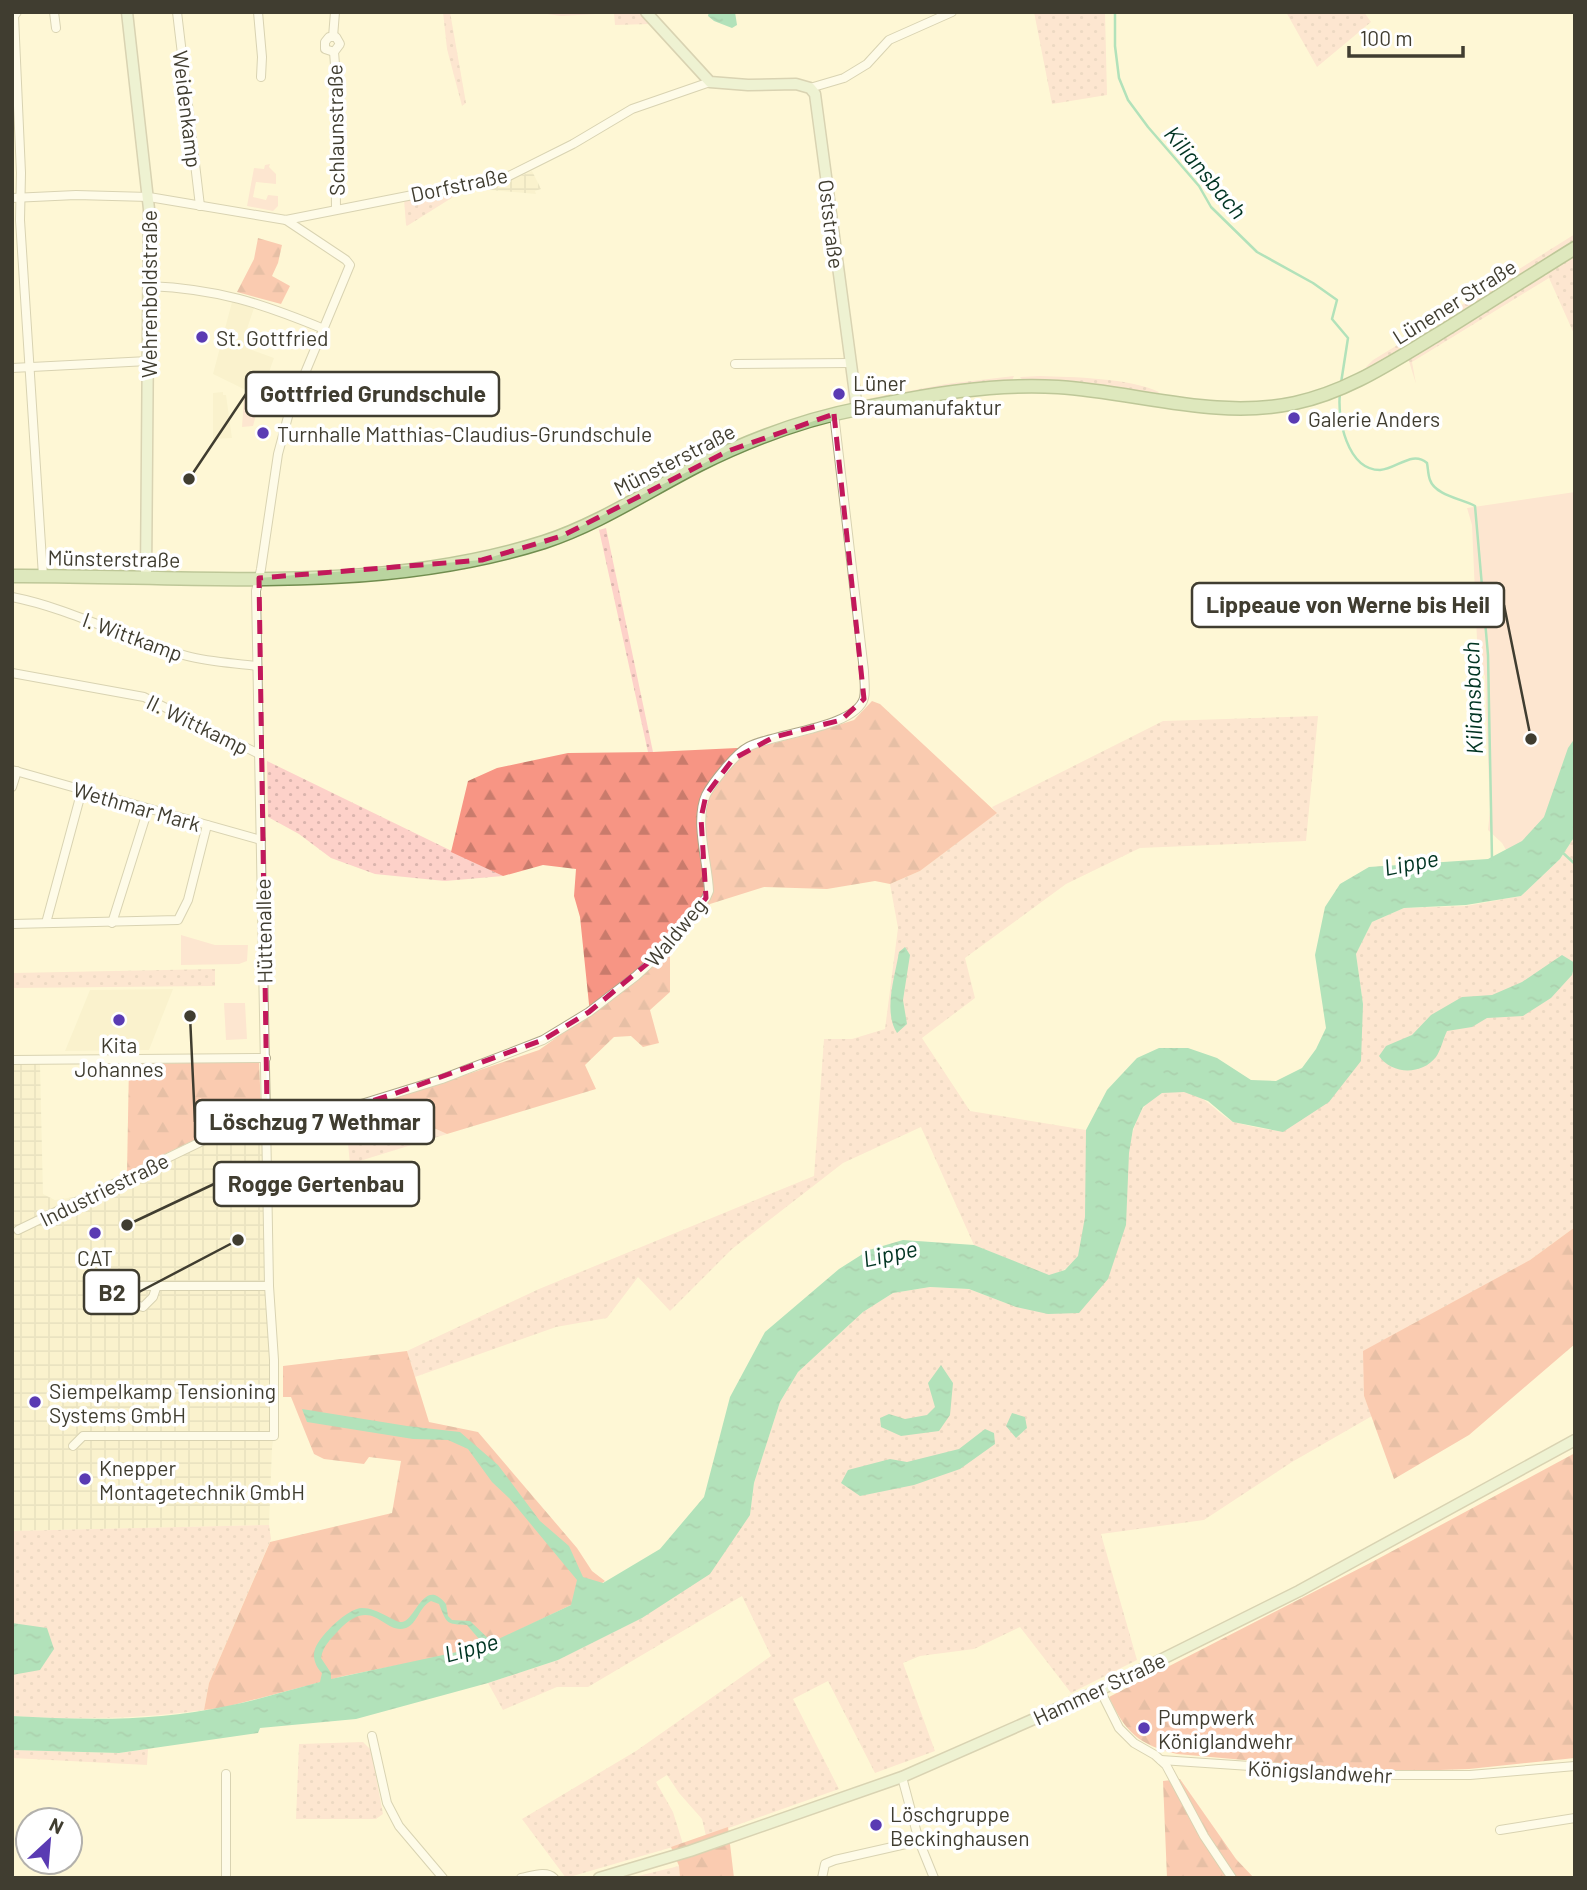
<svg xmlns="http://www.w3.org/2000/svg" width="1587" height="1890" font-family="Barlow,sans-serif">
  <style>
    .built { fill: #f5ecc4 }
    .industrial { fill: url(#industrial-grid) }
    .grass { fill: url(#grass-dots) }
    .forest { fill: url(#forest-firs) }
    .green { fill: #fdd1c9 }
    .water { fill: url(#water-ripples); fill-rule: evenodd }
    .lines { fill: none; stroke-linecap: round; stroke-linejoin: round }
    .stream { stroke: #57c79a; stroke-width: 2.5 }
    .street-casing { stroke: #ada687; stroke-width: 10 }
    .secondary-casing { stroke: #ada687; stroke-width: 13 }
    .primary-casing { stroke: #718d4f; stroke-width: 15 }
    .street { stroke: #fff; stroke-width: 8 }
    .secondary { stroke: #dceacf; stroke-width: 10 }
    .primary { stroke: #b9d49f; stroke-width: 12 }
    .marked { fill: none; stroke: #c2185b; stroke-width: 5; stroke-dasharray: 14 9; stroke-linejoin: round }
    .poi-dot { fill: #5a3bb3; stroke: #fff; stroke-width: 2.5 }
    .labels { text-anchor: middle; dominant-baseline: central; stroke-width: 7; stroke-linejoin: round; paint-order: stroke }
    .street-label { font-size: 21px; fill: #403d30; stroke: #fff }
    .poi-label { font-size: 21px; fill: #403d30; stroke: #fff; text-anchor: start }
    .water-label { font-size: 23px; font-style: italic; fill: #003422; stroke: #fff }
    .leader { fill: none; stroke: #403d30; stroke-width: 2.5 }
    .callout-dot { fill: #403d30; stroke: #fff; stroke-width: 2.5 }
    .callout { fill: #fff; stroke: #403d30; stroke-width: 2.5 }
    .callout-label { font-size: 23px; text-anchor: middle; font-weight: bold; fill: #403d30 }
  </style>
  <defs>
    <pattern id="industrial-grid" width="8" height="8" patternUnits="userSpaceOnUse" patternTransform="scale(1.75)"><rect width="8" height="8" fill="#f5ecc4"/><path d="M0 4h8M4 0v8" fill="none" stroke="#d3cba9"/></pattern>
    <pattern id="grass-dots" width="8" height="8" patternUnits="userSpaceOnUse" patternTransform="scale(1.75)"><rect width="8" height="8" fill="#fdd1c9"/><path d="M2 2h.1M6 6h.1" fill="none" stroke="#dab4ad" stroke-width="1.8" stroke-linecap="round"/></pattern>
    <pattern id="forest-firs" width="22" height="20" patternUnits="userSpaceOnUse" patternTransform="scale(1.75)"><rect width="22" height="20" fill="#f79584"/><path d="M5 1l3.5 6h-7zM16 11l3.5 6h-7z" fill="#c97b6c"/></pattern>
    <pattern id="water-ripples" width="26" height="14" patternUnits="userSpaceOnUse" patternTransform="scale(1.75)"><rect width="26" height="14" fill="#57c79a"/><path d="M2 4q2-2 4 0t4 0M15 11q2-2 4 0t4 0" fill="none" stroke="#49a37e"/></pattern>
  </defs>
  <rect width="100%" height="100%" fill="#fef7d5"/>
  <g class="built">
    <polygon points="232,302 254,308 244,338 252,350 274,358 267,378 292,390 285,409 213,374"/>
    <polygon points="223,392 223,395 226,395 232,438 213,439 213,393"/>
    <polygon points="173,989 149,1050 65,1051 90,990"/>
  </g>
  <g class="industrial">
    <polygon points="532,171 541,189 535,191 536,194 490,190 489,185 495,185 495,182 507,182"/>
    <polygon points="12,1064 40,1064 43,1194 55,1200 75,1197 261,1108 273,1423 269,1525 12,1531"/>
  </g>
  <g class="grass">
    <polygon points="443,12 450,12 466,103 462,106 447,49"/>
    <polygon points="533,12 641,12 650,24 615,25 614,13 561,16"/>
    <polygon points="1034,12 1105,12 1107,95 1052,104"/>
    <polygon points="1286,12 1364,12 1371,22 1317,67"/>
    <polygon points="469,187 407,226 406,225 404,199"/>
    <polygon points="1575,234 1575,243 1465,312 1461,310 1460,306"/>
    <polygon points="1575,253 1575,336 1549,278 1412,362 1416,384 1408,358 1540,275 1546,276 1552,267"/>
    <polygon points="1453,311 1456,315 1454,320 1370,370 1366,367 1373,360"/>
    <polygon points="1014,376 1011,383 864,402 861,400 946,384"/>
    <path d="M1040,376C1073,377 1130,378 1159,392L1156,396L1024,382L1020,377Z"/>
    <polygon points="606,528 653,752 648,752 599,530"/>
    <path d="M1318,716L1306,841L1140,848L1066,884L965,958L975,998L922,1038L970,1111L1086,1130C1086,1162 1090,1227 1079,1255C1074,1267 1060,1272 1049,1276L974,1245L921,1127L843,1163L732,1249L670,1311L638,1277L607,1318L556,1327L415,1377L407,1351L539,1289L814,1176L824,1039H852L885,1029L898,928L890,884L920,871L996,813L992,807L1163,721Z"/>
    <polygon points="267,761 503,876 445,881 375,874 331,858 299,834 268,817"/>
    <path d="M1575,836V1227L1530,1260L1364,1396L1372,1416L1292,1462L1204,1520L1101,1534L1137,1660L1071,1693L1020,1627L974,1649L920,1656L903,1663L935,1751L875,1773L828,1681L793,1699L839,1789L706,1836L702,1819L679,1793L667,1775L656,1782L673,1812L683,1844L566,1878L522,1819L636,1751L771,1656L742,1596L588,1687H557L503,1710L488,1683L558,1660L750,1515L754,1483L780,1402L798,1372L863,1312L893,1293L930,1287L969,1289L1016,1307L1126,1225C1127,1186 1119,1080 1185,1092C1208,1096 1218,1116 1235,1122C1250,1127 1267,1129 1283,1132L1363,1004L1356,954L1372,922L1404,908L1466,906L1521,896L1560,859Z"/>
    <polygon points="215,969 215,986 12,988 12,973"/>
    <polygon points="412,1118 447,1134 350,1164 347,1134"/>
    <path d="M269,1525L271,1539L209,1683L204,1710C139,1719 77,1720 12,1716V1531Z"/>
    <polygon points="363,1742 371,1750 383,1814 376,1819 296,1819 299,1744"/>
    <polygon points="148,1749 147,1765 12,1758 12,1750 119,1753"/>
    <polygon points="679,1866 680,1878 630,1878"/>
  </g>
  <g class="forest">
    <polygon points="258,238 282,245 278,263 272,276 290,286 281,304 237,292 254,259"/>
    <polygon points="872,701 880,704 997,813 920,871 890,884 875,881 827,889 764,887 710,904 670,951 670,992 650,1010 659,1043 643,1047 631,1036 614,1037 585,1065 596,1089 447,1134 412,1118 347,1134 344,1110 430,1087 539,1050 590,1014 580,917 574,896 576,869 543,865 503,876 451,852 468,781 497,768 568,753 653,752 758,747 810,734 854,720"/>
    <polygon points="259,1062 261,1108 127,1172 129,1064"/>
    <polygon points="1575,1227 1575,1344 1469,1435 1394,1479 1364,1396 1363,1351 1530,1260"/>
    <polygon points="407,1351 429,1422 478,1432 577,1548 592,1571 605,1581 571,1605 479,1649 344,1676 226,1707 204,1710 209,1683 270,1542 392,1513 401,1461 369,1457 364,1464 324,1459 314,1454 291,1397 283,1397 283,1366"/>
    <path d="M1575,1453V1758L1469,1769L1381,1772L1177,1754C1139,1745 1125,1732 1109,1697L1372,1562Z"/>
    <polygon points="1180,1779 1236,1859 1254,1878 1167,1878 1163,1781"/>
    <polygon points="728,1827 734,1878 680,1878 679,1866 671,1847"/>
  </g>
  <g class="green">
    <polygon points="270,164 269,167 276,174 276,184 256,182 253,197 266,200 268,195 278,196 278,206 273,211 247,206 254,168 264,169 265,165"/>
    <polygon points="244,397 259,404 253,426 242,427"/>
    <polygon points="1575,492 1575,802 1513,862 1502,843 1488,830 1490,810 1485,676 1478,663 1472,525 1467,508"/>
    <polygon points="181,935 215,945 248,945 247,961 239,964 181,965"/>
    <polygon points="224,1003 245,1003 247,1039 226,1040"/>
  </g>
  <g class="water">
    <polygon points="709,12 735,12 737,25 732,28 714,21 708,16"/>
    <path d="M1575,738V836L1560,859L1521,896L1466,905L1404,908L1372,922L1356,954L1363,1004L1361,1061L1329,1102L1283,1132L1233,1122L1208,1101L1184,1092L1162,1093L1143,1107L1133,1129L1129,1153L1126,1225L1108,1279L1079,1313L1048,1314L1016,1307L969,1289L930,1287L893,1293L863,1312L798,1372L780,1402L754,1483L750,1515L710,1574L642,1618L558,1660L488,1683L356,1719L260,1728L258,1733L119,1753L12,1750V1716C83,1720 156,1722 227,1706C258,1700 289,1690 320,1682L322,1673C316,1667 312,1658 315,1649C320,1635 348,1608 362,1608C379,1608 394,1623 402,1622C416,1620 424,1576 446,1604L448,1616L452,1620L470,1621L492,1642L571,1605L577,1580L510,1499L492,1482L468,1449L448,1440L413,1439L307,1422L302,1409L407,1426L460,1432L498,1465L540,1521L569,1546L583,1577L603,1583L660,1549L704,1497L730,1397L765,1332L839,1269L869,1250L903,1240L974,1245L1049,1275L1065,1270L1078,1256L1085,1217L1086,1130L1107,1090L1137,1058L1159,1048H1188L1217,1058L1251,1080L1276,1081L1302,1068L1316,1049L1326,1028L1315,955L1325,907L1340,884L1369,867L1488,859L1522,841L1544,817L1568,748ZM431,1601L439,1604C447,1624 446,1624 467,1625L485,1646L331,1679V1673L321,1658C323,1646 330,1640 338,1631C374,1593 383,1636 406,1628C418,1623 419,1607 431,1601Z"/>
    <path d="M905,947L910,955L903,1000L907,1024L897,1033C883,1011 895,977 899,952Z"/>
    <path d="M1562,955L1575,963L1572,975L1551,998L1523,1016L1487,1018L1472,1027L1447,1031C1443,1039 1441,1050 1436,1057C1422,1075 1392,1075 1379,1056L1386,1046L1412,1035L1431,1015L1462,997L1492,995L1522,982Z"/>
    <polygon points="941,1365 953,1383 950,1415 939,1431 901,1436 881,1427 880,1418 889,1414 905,1419 927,1415 935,1407 928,1383"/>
    <polygon points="1012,1413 1025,1417 1027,1428 1016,1438 1006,1426"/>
    <polygon points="985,1429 994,1433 995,1444 960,1469 914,1485 860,1496 841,1483 848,1470 890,1459 907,1462 959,1449"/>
    <polygon points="12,1623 47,1628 54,1649 40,1670 12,1675"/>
  </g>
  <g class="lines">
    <g class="stream">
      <polyline points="1115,12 1115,46 1119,78 1128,100 1148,127 1199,186 1211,207 1257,252 1313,283 1337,300 1332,319 1348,338 1341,383"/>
      <path d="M1340,393C1337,418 1347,470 1380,470C1397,469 1412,450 1427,463C1428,468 1428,475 1430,480C1435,495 1462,499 1475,506L1488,655L1492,859"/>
      <polyline points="1562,852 1575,864"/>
      <polyline points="1575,898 1575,903"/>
    </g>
    <defs>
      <g id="street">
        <polyline points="17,12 14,16 21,173 20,220 43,576"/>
        <polyline points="54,12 56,28"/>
        <polyline points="177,12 200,206"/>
        <polyline points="258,12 262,57 261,77"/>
        <polyline points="333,37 335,12"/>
        <path d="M334,52L325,49V42L329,37H336L340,44L334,52C339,105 335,156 336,208"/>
        <polyline points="810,88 844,78 867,64 889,40 952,12"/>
        <polyline points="12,198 76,195 149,197 286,220 509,176 573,144 632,109 710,82"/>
        <path d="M149,286C218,289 261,303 324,329"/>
        <polyline points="735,364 850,363"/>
        <polyline points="12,368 148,361"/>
        <path d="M12,597C73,609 127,640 187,656C209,662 234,663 256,666"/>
        <polyline points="12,673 144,697 259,754"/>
        <polyline points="12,770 261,840"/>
        <polyline points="12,787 17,771"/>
        <polyline points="46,923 82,790"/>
        <polyline points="112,923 148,809"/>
        <polyline points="12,924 178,920 188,900 207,825"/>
        <polyline points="12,1060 266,1058"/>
        <path d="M267,1110H342L442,1079L543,1040L589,1012L636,976L666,948L706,898L709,891C708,863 694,821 706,795C712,783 736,753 748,747C774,733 856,728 864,698C866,690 864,679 864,671L834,414"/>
        <polyline points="18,1230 267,1110"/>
        <polyline points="157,1285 153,1297 143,1307 132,1304 130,1291 133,1286 269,1286"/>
        <polyline points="73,1446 83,1436 274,1436 274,1360 269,1286 267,1173 256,591 261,569 278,454 290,409 350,265 346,260 286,220"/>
        <polyline points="1100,1690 1119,1728 1134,1743 1155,1755 1166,1765 1204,1836 1232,1878"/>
        <polyline points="372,1736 387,1803 399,1826 443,1878"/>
        <polyline points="1161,1760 1383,1775 1470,1775 1575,1766"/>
        <polyline points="902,1777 919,1841 934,1878"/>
        <polyline points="1500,1830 1575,1818"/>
        <polyline points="226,1878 226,1774"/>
        <path d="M521,1878C532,1876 546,1870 554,1878"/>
        <polyline points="822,1878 825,1864 835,1860 919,1841"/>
      </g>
      <g id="secondary">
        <polyline points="127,12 149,209 146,577"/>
        <polyline points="646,12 710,82 748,85 796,84 810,88 815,94 857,409"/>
        <polyline points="599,1878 690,1851 902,1777 1100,1690 1299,1591 1575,1440"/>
      </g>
      <path id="primary" d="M12,576C189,575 373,596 544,542C599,524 648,491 699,465C751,439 805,419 862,408C926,395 992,383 1058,387C1137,392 1216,420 1295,403C1347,392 1390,363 1435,336C1482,307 1528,277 1575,248"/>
    </defs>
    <use href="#street" class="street-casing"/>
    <use href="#secondary" class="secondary-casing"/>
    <use href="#primary" class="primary-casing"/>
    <use href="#street" class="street"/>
    <use href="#secondary" class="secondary"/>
    <use href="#primary" class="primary"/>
  </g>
  <path d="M0 0H1587V1890H0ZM834,414L864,699L841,720L774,737L733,759L706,795L701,818L706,898L666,948L589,1012L543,1040L391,1095L342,1110H267L259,578L482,560L562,536L728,451Z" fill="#fef7d5" fill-opacity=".55" fill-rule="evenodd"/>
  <path class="marked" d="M834,414L864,699L841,720L774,737L733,759L706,795L701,818L706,898L666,948L589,1012L543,1040L391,1095L342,1110H267L259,578L482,560L562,536L728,451Z"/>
  <g class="poi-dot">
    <circle cx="202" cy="337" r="7"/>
    <circle cx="839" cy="394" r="7"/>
    <circle cx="1294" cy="418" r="7"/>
    <circle cx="263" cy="433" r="7"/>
    <circle cx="119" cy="1020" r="7"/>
    <circle cx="95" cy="1233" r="7"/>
    <circle cx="35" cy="1402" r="7"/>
    <circle cx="85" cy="1479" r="7"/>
    <circle cx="1144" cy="1728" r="7"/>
    <circle cx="876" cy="1825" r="7"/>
  </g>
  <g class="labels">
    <g class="street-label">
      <text transform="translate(188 109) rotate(83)">Weidenkamp</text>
      <text transform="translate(335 130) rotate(-91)">Schlaunstraße</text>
      <text transform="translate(459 184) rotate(-12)">Dorfstraße</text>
      <text transform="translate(832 224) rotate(83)">Oststraße</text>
      <text transform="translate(148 294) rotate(-90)">Wehrenboldstraße</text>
      <text transform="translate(1454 301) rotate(-32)">Lünener Straße</text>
      <text transform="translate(674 459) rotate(-27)">Münsterstraße</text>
      <text transform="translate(114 558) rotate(1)">Münsterstraße</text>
      <text transform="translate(133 636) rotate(20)">I. Wittkamp</text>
      <text transform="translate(198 724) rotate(26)">II. Wittkamp</text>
      <text transform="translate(137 806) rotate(16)">Wethmar Mark</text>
      <text transform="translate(263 931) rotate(-91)">Hüttenallee</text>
      <text transform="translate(675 932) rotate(-50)">Waldweg</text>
      <text transform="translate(104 1189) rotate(-26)">Industriestraße</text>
      <text transform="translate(1099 1688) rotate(-25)">Hammer Straße</text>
      <text transform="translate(1320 1771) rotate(3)">Königslandwehr</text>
    </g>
    <g class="poi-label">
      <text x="216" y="337">St. Gottfried</text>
      <text x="853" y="382">Lüner<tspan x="853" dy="24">Braumanufaktur</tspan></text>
      <text x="1308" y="418">Galerie Anders</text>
      <text x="277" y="433">Turnhalle Matthias-Claudius-Grundschule</text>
      <text x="119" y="1044" text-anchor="middle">Kita<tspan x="119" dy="24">Johannes</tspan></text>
      <text x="95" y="1257" text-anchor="middle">CAT</text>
      <text x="49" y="1390">Siempelkamp Tensioning<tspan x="49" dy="24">Systems GmbH</tspan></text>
      <text x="99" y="1467">Knepper<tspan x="99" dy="24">Montagetechnik GmbH</tspan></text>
      <text x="1158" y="1716">Pumpwerk<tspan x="1158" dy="24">Königlandwehr</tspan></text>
      <text x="890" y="1813">Löschgruppe<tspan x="890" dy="24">Beckinghausen</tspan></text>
    </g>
    <g class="water-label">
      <text transform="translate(1206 172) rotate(50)">Kiliansbach</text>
      <text transform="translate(1472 698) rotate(-92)">Kiliansbach</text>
      <text transform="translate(1411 862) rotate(-11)">Lippe</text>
      <text transform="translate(890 1253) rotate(-12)">Lippe</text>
      <text transform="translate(471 1647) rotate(-15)">Lippe</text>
    </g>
  </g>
  <path class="leader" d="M189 479L246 394M1531 739L1504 605M190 1016L195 1122M127 1225L214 1184M238 1240L139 1292"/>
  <g class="callout-dot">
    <circle cx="189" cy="479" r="7"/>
    <circle cx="1531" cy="739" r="7"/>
    <circle cx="190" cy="1016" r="7"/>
    <circle cx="127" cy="1225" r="7"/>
    <circle cx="238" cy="1240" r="7"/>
  </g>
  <g class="callout">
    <rect x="246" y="372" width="253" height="44" rx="7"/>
    <rect x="1192" y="583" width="312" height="44" rx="7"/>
    <rect x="195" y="1100" width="239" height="44" rx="7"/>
    <rect x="214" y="1162" width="205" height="44" rx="7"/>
    <rect x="84" y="1270" width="55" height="44" rx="7"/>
  </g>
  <g class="callout-label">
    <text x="373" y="402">Gottfried Grundschule</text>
    <text x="1348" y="613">Lippeaue von Werne bis Heil</text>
    <text x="315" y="1130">Löschzug 7 Wethmar</text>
    <text x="316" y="1192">Rogge Gertenbau</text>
    <text x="112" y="1301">B2</text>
  </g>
  <rect width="1587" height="1890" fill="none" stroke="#403d30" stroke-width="28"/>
  <g transform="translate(49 1841) rotate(26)"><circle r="33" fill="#ffffff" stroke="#b3b1ac" stroke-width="2"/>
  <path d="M0-5L12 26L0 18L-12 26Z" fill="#5a3bb3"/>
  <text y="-10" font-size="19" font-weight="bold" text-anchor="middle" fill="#403d30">N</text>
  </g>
  <path d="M1349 46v10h114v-10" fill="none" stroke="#403d30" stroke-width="3.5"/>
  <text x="1360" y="46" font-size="21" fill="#403d30" stroke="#ffffff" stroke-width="5" paint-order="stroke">100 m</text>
</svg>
